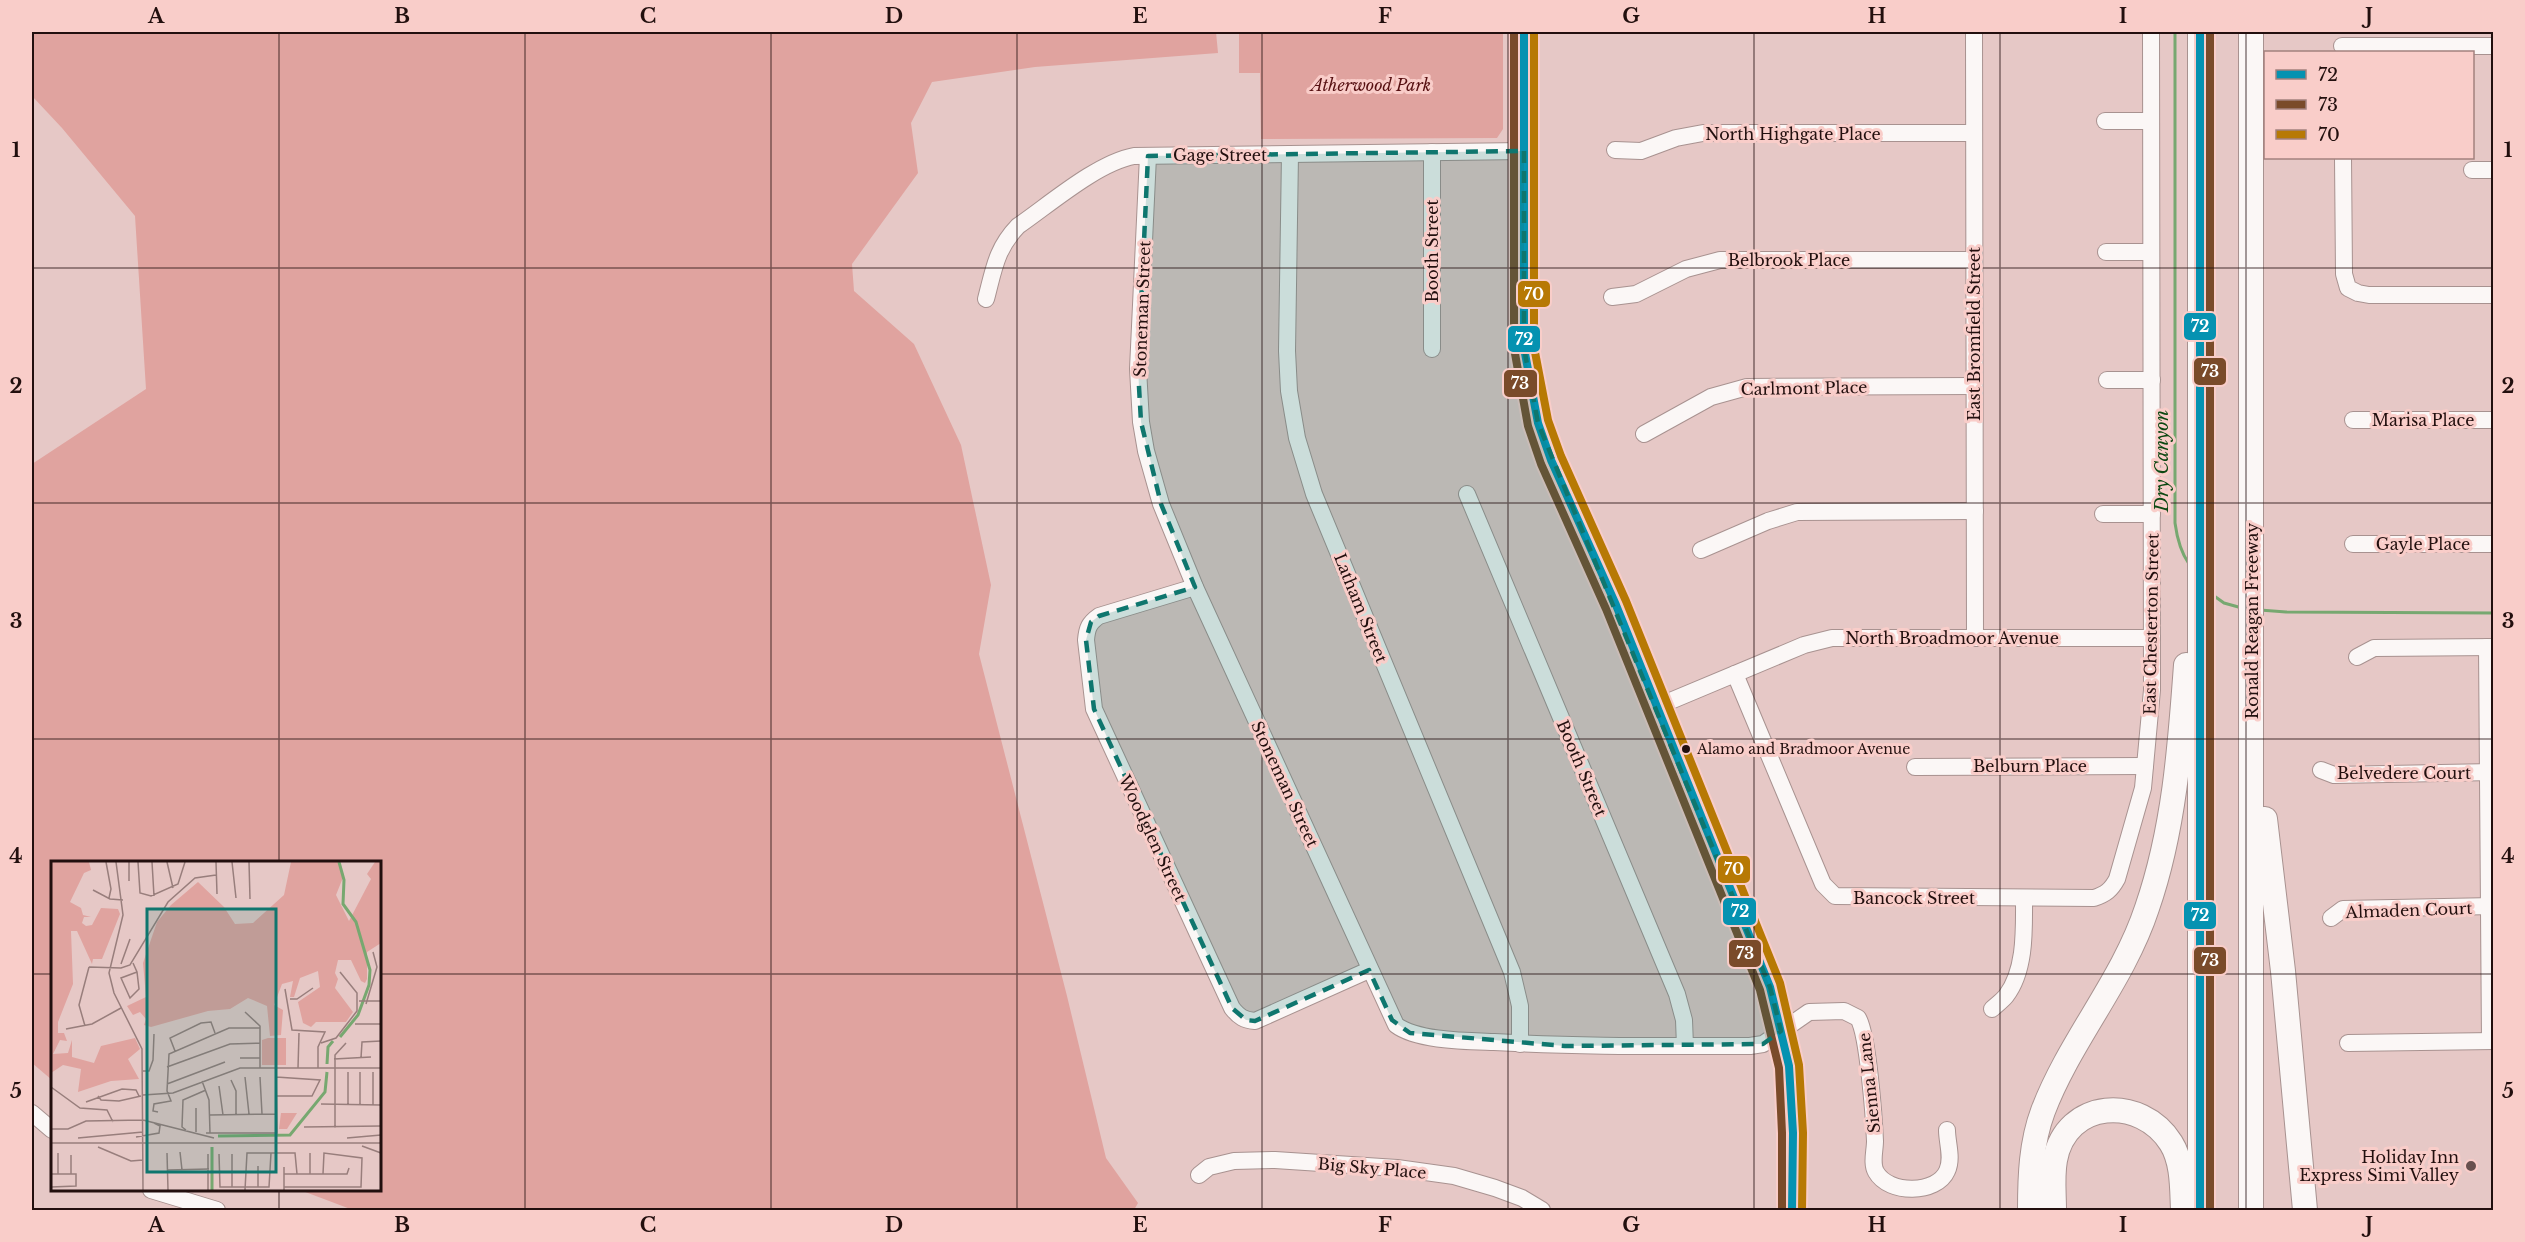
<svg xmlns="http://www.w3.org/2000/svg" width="2525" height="1242" font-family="'Libre Baskerville',serif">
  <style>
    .green { fill: #e0a39f }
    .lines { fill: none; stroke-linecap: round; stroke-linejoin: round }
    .stream { stroke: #77a870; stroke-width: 3 }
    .minor-casing { stroke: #a89290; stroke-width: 18 }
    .major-casing { stroke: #a89290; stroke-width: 21 }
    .highway-casing { stroke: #a89290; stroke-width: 26 }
    .minor { stroke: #fbf7f6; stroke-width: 16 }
    .major { stroke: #fbf7f6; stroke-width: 20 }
    .highway { stroke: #fbf7f6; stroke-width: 24 }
    .bus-1-casing { stroke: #f9cdc9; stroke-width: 12 }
    .bus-2-casing { stroke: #f9cdc9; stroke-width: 12 }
    .bus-3-casing { stroke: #f9cdc9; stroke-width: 12 }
    .bus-1 { stroke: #0592b1; stroke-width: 8 }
    .bus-2 { stroke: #7a4b2a; stroke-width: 8 }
    .bus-3 { stroke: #b77904; stroke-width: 8 }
    .marked { fill: #0f766e; fill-opacity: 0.2; stroke: #0f766e; stroke-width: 4.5; stroke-dasharray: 12 8; stroke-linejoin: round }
    .grid { fill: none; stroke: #220f0e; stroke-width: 1.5; stroke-opacity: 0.55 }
    .bus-dot { fill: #220f0e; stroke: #f9cdc9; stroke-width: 2 }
    .poi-dot { fill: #67504e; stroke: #f9cdc9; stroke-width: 2 }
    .labels { text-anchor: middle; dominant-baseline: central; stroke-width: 6; stroke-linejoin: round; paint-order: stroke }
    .bus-label { font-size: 14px; fill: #220f0e; stroke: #f9cdc9; text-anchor: start }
    .park-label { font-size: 16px; font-style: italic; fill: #560f11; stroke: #f9cdc9 }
    .street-label { font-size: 16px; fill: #220f0e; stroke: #f9cdc9 }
    .poi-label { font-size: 16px; fill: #220f0e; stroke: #f9cdc9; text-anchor: end }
    .water-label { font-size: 18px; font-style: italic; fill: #0c4812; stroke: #f9cdc9 }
    .inset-river { fill: none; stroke: #77a870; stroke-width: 3 }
    .inset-road { fill: none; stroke: #987e7c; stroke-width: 1.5 }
    .view { fill: #0f766e; fill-opacity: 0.15; stroke: #0f766e; stroke-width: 3 }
    .inset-edge { fill: none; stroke: #220f0e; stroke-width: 3 }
    .line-badge { stroke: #f9cdc9; stroke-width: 2 }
    .badge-label { font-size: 16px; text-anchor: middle; font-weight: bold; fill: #fff }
    .neatline { fill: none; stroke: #220f0e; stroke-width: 2 }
    .grid-label { font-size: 20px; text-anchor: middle; font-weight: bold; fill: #220f0e }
  </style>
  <rect width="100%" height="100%" fill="#e6c8c6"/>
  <g class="green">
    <polygon points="32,32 1216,32 1218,53 1035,67 932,82 911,123 918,173 852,264 854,291 914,344 961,445 991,585 979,654 1067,996 1106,1158 1138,1203 1134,1210 353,1210 300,1190 380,1190 380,862 52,862 52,1080 32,1063 32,464 146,389 135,216 62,128 32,96"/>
    <polygon points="1239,32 1503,32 1503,129 1497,138 1261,139 1260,73 1239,73"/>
  </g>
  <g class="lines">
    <g class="stream">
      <path d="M2175,32V523C2177,538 2180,551 2189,564"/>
      <polyline points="2210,593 2224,603 2242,608"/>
      <polyline points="2260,610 2286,612 2494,613"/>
    </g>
    <defs>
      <g id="minor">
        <polyline points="1974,32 1975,637"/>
        <polyline points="2342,46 2494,46"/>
        <polyline points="2105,121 2151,121"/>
        <polyline points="1615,150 1641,151 1676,138 1703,133 1974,133"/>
        <polyline points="1432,152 1432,349"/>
        <polyline points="1290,154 1287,351 1289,391 1297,438 1314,494 1512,972 1520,1006 1520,1044"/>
        <path d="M1148,156L1138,369L1141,422L1146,451L1161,504L1195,587L1396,1025C1417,1041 1467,1041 1494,1042C1579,1047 1664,1046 1750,1046L1763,1044L1809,1012L1844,1011L1858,1018C1868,1034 1874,1118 1875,1141C1875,1151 1871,1163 1876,1172C1889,1195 1937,1194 1947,1171C1953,1158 1947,1143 1947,1130"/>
        <polyline points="2343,158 2344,274 2348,288 2358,293 2369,295 2494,295"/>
        <polyline points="2472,170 2494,170"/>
        <polyline points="2106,252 2151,252"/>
        <polyline points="1612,297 1636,294 1686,269 1720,260 1974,260"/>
        <path d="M986,299C994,269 996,249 1018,226C1050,204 1097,163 1134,156L1524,151"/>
        <polyline points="2107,380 2152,380"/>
        <polyline points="2353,420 2494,420"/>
        <polyline points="1644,434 1711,397 1747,387 1974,386"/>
        <polyline points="1467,494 1677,994 1684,1020 1685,1046"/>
        <polyline points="2103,514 2152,514"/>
        <polyline points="2353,544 2494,544"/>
        <polyline points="1701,550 1768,521 1797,512 1975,511"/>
        <path d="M1195,587L1099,616C1089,623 1087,628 1086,640L1094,709L1232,1008C1239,1017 1244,1020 1255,1021L1369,970"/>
        <polyline points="2487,647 2490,1041"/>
        <polyline points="2357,657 2374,648 2494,647"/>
        <path d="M1735,674L1823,884L1835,896L2094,898C2106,894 2111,890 2117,879L2143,788L2152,690L2151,32"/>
        <polyline points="1656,707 1804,645 1832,638 2152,638"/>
        <polyline points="1915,767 2145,766"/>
        <polyline points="2321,770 2334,775 2494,772"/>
        <polyline points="2331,918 2343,909 2494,906"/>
        <path d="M1992,1009C1996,1005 2002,1001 2006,996C2026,970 2024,929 2024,898"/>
        <polyline points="2348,1043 2494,1041"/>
        <polyline points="32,1113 52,1130"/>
        <polyline points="1199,1175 1209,1167 1234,1161 1275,1160 1397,1168 1454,1176 1495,1188 1522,1198 1542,1210"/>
        <polyline points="151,1190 217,1210"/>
      </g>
      <polyline id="major" points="1524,32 1524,348 1538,423 1551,460 1616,605 1770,987 1789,1066 1793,1133 1792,1210"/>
      <g id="highway">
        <polyline points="2265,819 2283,971 2305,1210"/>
        <path d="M2030,1210C2030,1177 2031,1143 2043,1111C2070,1040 2123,981 2147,908C2174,830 2180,748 2186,665"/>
        <path d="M2054,1210C2054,1194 2052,1176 2055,1160C2066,1099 2141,1095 2171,1143C2183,1162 2182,1189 2183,1210"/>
        <polyline points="2200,1210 2200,32"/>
        <polyline points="2251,1210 2251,32"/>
      </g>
    </defs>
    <use href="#minor" class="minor-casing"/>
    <use href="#major" class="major-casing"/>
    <use href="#highway" class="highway-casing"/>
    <use href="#minor" class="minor"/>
    <use href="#major" class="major"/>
    <use href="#highway" class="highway"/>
    <defs>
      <g id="bus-1">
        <polyline points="1524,32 1524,348 1538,423 1551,460 1616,605 1770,987 1789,1066 1793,1133 1792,1210"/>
        <polyline points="2200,32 2200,1210"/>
      </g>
      <g id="bus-2">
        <polyline points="1514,32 1514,348 1528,426 1541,464 1606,609 1760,990 1779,1068 1782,1133 1782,1210"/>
        <polyline points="2210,32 2210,1210"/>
      </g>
      <polyline id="bus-3" points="1534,32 1534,347 1548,420 1561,456 1626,601 1780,983 1799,1065 1803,1133 1802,1210"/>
    </defs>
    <use href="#bus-1" class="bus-1-casing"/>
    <use href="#bus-2" class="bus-2-casing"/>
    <use href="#bus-3" class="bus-3-casing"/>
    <use href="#bus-1" class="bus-1"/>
    <use href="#bus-2" class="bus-2"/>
    <use href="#bus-3" class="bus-3"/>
  </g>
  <path class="marked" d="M1524,151V348L1538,423L1770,987L1781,1031L1763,1044L1565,1046L1410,1033L1392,1020L1369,970L1255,1021L1246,1020L1232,1008L1094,709L1086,640L1091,622L1099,616L1195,587L1161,504L1141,422L1138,369L1148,156Z"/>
  <path class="grid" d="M279,32V862M525,32V1210M771,32V1210M1017,32V1210M1262,32V1210M1508,32V1210M1754,32V1210M2000,32V1210M2246,32V1210M32,268H2494M32,503H2494M32,739H2494M32,974H52M380,974H2494M279,1190V1210"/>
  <circle class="bus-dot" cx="1686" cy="749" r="5"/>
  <circle class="poi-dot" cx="2471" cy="1166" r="6"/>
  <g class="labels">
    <g class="bus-label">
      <text x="1697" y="749">Alamo and Bradmoor Avenue</text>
    </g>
    <g class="park-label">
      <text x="1371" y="85">Atherwood Park</text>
    </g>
    <g class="street-label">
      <text x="1793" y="134">North Highgate Place</text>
      <text x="1220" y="155">Gage Street</text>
      <text transform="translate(1432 251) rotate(-90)">Booth Street</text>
      <text x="1789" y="260">Belbrook Place</text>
      <text transform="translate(1142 309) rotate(-88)">Stoneman Street</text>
      <text transform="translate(1974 334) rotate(-90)">East Bromfield Street</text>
      <text transform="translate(1804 388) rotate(-1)">Carlmont Place</text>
      <text x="2423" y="420">Marisa Place</text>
      <text x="2423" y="544">Gayle Place</text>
      <text transform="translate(1361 608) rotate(68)">Latham Street</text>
      <text transform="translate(2252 621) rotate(-90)">Ronald Reagan Freeway</text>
      <text transform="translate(2151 624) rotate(-89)">East Chesterton Street</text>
      <text x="1952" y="638">North Broadmoor Avenue</text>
      <text x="2030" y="766">Belburn Place</text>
      <text transform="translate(1582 768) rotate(67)">Booth Street</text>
      <text x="2404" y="773">Belvedere Court</text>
      <text transform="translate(1285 784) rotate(65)">Stoneman Street</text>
      <text transform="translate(1153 838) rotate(65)">Woodglen Street</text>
      <text x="1914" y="898">Bancock Street</text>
      <text transform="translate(2409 910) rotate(-2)">Almaden Court</text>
      <text transform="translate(1869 1083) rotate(-96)">Sienna Lane</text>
      <text transform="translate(1372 1168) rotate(5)">Big Sky Place</text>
    </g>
    <g class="poi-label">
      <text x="2459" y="1157">Holiday Inn<tspan x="2459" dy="18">Express Simi Valley</tspan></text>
    </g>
    <g class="water-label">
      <text transform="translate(2162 461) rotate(-90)">Dry Canyon</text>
    </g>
  </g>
  <g transform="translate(51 861)">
    <rect width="330" height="330" fill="#e6c8c6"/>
    <path d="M0,1H38L40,9L33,12L19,41L30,47L32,54L40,56H33L31,62L35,65L41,64L50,47L67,48L69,53L51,98H42L41,103L26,70H20L22,123L7,161V172H13L16,180L9,179L2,193L17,192L21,179V196L43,202L50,185L84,177L89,188L77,198L88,218L60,220L27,231L30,208L12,204L0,212ZM240,1H287L293,14L285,34L298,60L320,18L316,13L324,1H330V82L316,91V118L314,122L310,120L300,99H287L284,112L287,118L284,127L302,151L295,161H265L260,166L252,162L247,141L269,126L267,110L249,117L243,136H239L242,120L231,123L223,144L232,149L230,174L219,175L216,145L197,137L179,148L157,150L100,166L93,164L95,158L89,151L82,154L76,145L95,136L92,102L106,61L120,44L147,21L173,46L184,63L202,62L233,34ZM217,177H235V204H211V179ZM230,252H246L236,268H228Z" fill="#e0a39f"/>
    <path class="inset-river" d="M288,1L293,19L292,43L305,61L319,109L318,124L307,154L289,176M276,203L277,186L282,180M167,275L239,274L274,231L276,211M161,329V286"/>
    <path class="inset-road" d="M55,1L60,28L58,37M65,1L72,54L58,112L63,132L91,188L92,329M87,1L89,32L100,35L127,23L134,1M101,1L103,35M116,1L122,27M165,1L166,33M181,1L185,37M198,1L199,38M78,20V1M42,29L59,38L72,39M82,102L86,111L88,128L79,137L70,117L86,111M70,103L79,78M38,106L70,107L79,104L117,41L144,17L165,14M234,128L241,169L274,171L267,186V207M239,138H246L262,127M308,140H330M315,143L326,106L322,91M194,151L209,165V207M304,163H330M34,165L28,144L38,106M15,168L41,163L70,147M270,182L285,177L306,150V132L289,111M124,190L119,177L150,162L160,161L164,172M189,197H209M310,197L311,181L330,180M283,198L320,196M116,206L179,183L209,182M247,207L248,172M92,210H98L102,199L103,173M297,211V244M309,211V244M322,211V244M194,216L198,253M209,216L211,253M225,216L269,219L261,235H225M180,219L185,230V253M151,220L158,239L159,272M116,223L174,201M168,225L172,254M0,226L29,247L56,249L62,261M92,234L122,232L189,207H330M47,235L50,239L68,240L90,235M35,241L71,228L85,229L88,235M270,243L330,244M145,247V271M107,251L102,250L103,243L120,240L116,230L118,193L178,167H209M159,254L226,253M92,259L163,277M253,266L330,265M284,267V194L295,182M0,268H17L35,260L92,259M135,269L131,266L132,239L155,229M155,272H226L225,207M85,276L108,272L109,265L103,262M27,277L92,271M296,277L330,274M0,282H330M311,285L330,292M47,286L80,300L92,299M129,291L131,309M7,292V313M116,292L117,329M259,292V313M157,293V329M168,293L169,326H218L220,292M181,293V326M20,294V313M233,306V329M117,309L158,308M0,313H25V325L0,326M233,313H296L298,307M207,326V305M233,326H310L311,297L273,292L272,313M194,329L196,292H244L246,313"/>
    <path class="view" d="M96,48H225V311H96Z"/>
    <rect width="330" height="330" class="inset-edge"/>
  </g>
  <g class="line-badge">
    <rect x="1517" y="280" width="34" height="28" rx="6" fill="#b77904"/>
    <rect x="2183" y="312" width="34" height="29" rx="6" fill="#0592b1"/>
    <rect x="1507" y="325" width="34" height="28" rx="6" fill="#0592b1"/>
    <rect x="2193" y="357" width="34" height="29" rx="6" fill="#7a4b2a"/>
    <rect x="1503" y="369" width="35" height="29" rx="6" fill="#7a4b2a"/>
    <rect x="1717" y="855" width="34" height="29" rx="6" fill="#b77904"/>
    <rect x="1722" y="897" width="35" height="29" rx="6" fill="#0592b1"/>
    <rect x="2183" y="901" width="34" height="29" rx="6" fill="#0592b1"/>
    <rect x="1728" y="939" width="34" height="29" rx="6" fill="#7a4b2a"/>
    <rect x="2193" y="946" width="34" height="29" rx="6" fill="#7a4b2a"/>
  </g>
  <g class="badge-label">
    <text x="1534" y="300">70</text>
    <text x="2200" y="332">72</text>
    <text x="1524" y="345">72</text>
    <text x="2210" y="377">73</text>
    <text x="1520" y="389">73</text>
    <text x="1734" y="875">70</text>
    <text x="1740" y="917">72</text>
    <text x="2200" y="921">72</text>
    <text x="1745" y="959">73</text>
    <text x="2210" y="966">73</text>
  </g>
  <rect width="2525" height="1242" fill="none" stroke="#f9cdc9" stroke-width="66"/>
  <rect x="2264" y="51" width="210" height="108" fill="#f9cdc9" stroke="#a3817e" stroke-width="1.5"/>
  <rect x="2276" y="70" width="30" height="9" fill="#0592b1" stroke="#a3817e" stroke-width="1.5"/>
  <text x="2318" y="81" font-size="18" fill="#220f0e">72</text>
  <rect x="2276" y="100" width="30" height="9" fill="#7a4b2a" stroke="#a3817e" stroke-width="1.5"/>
  <text x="2318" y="111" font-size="18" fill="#220f0e">73</text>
  <rect x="2276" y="130" width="30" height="9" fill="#b77904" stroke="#a3817e" stroke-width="1.5"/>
  <text x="2318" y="141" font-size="18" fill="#220f0e">70</text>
  <rect x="33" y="33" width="2459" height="1176" class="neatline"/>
  <g class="grid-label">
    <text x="156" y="23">A</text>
    <text x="402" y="23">B</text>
    <text x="648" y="23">C</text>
    <text x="894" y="23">D</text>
    <text x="1140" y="23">E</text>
    <text x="1385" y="23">F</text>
    <text x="1631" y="23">G</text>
    <text x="1877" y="23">H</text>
    <text x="2123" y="23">I</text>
    <text x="2369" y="23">J</text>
    <text x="16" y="157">1</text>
    <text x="2508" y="157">1</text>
    <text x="16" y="393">2</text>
    <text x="2508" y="393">2</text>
    <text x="16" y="628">3</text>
    <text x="2508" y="628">3</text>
    <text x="16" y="863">4</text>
    <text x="2508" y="863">4</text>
    <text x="16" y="1098">5</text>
    <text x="2508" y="1098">5</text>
    <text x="156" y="1232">A</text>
    <text x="402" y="1232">B</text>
    <text x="648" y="1232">C</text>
    <text x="894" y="1232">D</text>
    <text x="1140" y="1232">E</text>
    <text x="1385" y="1232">F</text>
    <text x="1631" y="1232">G</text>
    <text x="1877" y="1232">H</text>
    <text x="2123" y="1232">I</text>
    <text x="2369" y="1232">J</text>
  </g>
</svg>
